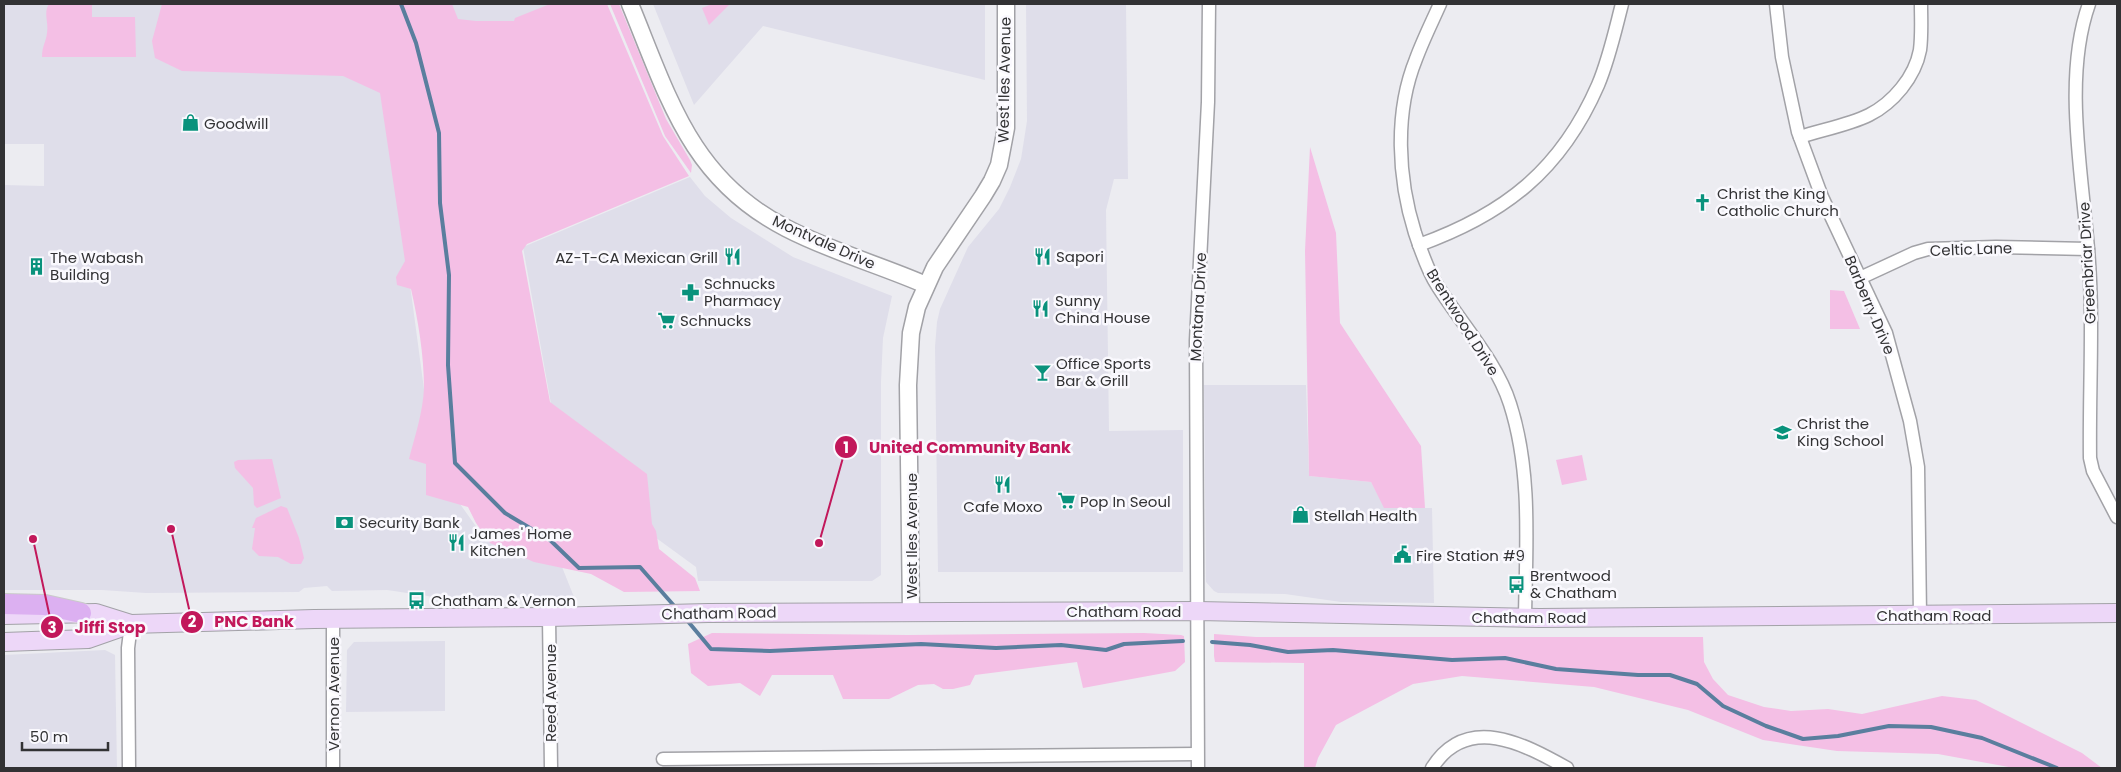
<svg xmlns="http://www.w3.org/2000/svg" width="2121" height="772" font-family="Poppins,sans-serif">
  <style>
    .built { fill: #dfdeea }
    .green { fill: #f4bfe5 }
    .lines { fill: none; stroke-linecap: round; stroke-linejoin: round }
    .stream { stroke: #5a7e9e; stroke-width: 4 }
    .minor-casing { stroke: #a2a2a7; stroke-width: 15 }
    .tertiary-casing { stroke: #a2a2a7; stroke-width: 19 }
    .secondary-casing { stroke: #a2a2a7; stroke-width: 20 }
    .primary-casing { stroke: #cacaca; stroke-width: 22 }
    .minor { stroke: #fff; stroke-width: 12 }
    .tertiary { stroke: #fff; stroke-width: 16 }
    .secondary { stroke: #edd7f8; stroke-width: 18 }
    .primary { stroke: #dcb0f1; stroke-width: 20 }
    .labels { text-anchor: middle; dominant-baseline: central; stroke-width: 5; stroke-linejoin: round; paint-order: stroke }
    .street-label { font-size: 15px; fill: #323234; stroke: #faf9fe }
    .poi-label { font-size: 15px; fill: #323234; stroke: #faf9fe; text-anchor: start }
    .leader { fill: none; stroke: #c2185b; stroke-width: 2 }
    .callout-dot { fill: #c2185b; stroke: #faf9fe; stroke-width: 2 }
    .mark-label { font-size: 15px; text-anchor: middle; font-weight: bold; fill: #fff }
    .callout-label { font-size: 16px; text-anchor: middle; font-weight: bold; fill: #c2185b; stroke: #faf9fe; stroke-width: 5; stroke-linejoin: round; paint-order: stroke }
  </style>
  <rect width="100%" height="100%" fill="#ececf1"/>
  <g class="built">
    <polygon points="4,4 222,4 380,61 426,404 445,483 480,532 560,562 574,597 441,598 387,590 332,591 327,586 304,588 299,592 146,593 102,590 4,590 4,185 44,186 44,144 4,144"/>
    <polygon points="445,4 567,4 463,49"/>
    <polygon points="653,4 985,4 985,80 763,26 694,105"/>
    <polygon points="1026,4 1126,4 1128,179 1114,179 1106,210 1109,431 1183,430 1183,572 938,572 935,347 937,322 940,309 968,247 999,209 1010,187 1021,159 1027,121"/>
    <polygon points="690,177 705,196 731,218 793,257 892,296 883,338 881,382 881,575 872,581 698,581 696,567 648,532 551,404 523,247"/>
    <polygon points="1204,385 1306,385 1309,476 1371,482 1385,508 1432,508 1434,603 1341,602 1285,594 1218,593 1214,591 1206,582"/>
    <polygon points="445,641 445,711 346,712 347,650 354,642"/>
    <polygon points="105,650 115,655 117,768 4,768 4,655"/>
  </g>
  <g class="green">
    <path d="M49,4H92V17H135L136,57H42C42,46 46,42 47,33C49,23 43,12 49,4Z"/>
    <path d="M162,4H452L458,19L476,21H514L515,18L550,4H607L663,136L689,176L527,244L522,251L550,402L647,474L652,524L656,531L659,549L695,578L700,591L624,592L591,574L534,562L490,543L476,523L468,507L426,495V464L409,459C415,436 423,412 424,388C424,355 418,320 411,289L397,285L396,277L405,261L380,93L343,76L182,71L155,58L152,41Z"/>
    <polygon points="610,4 619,4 666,119 690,160 692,165 691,173 665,136"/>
    <polygon points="712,4 730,4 709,25 702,8"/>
    <polygon points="1310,147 1336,233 1340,323 1421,446 1425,508 1384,508 1371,482 1309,476 1305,251"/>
    <polygon points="1830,290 1844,291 1860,329 1830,329"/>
    <polygon points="1582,455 1587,480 1562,485 1556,460"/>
    <polygon points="272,459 281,498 257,508 254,505 253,488 235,468 234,462 238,460"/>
    <polygon points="281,506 287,508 299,538 304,558 301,564 291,564 278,557 259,556 252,549 255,528 252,528 256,518"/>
    <polygon points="712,633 908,635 1144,633 1181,635 1184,636 1185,662 1175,671 1083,688 1077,662 975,675 970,685 953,689 943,689 934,684 918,685 889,699 843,699 833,675 772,675 760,696 740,683 708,686 691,673 688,644"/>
    <polygon points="1214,634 1256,637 1703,637 1704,662 1713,679 1728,695 1764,707 1791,711 1828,709 1862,714 1942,696 1976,700 2082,753 2102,768 2014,768 1938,754 1837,751 1763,740 1688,710 1594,687 1462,676 1413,684 1336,725 1318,758 1315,768 1304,768 1304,663 1215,662 1214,656"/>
  </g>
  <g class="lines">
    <g class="stream">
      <polyline points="401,4 416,43 439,133 440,203 449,275 448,365 455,463 505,513 550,540 579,568 640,567 676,608"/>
      <polyline points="686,619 711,649 770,651 921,644 996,648 1061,645 1106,650 1124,644 1183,641"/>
      <polyline points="1212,642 1250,645 1288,652 1333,650 1452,660 1505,658 1556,669 1638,675 1670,675 1697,684 1723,706 1766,726 1803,739 1838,736 1889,726 1931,727 1982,738 2057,768"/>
    </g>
    <defs>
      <g id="minor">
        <path d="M1440,4C1432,22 1423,40 1416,59C1394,113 1398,179 1415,233C1421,250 1427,270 1437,285C1460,322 1497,362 1510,404C1532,472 1526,547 1525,617"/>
        <polyline points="1776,4 1782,57 1798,132 1822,197 1886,333 1910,421 1918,467 1920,615"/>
        <path d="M2089,4C2063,77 2082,172 2088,249C2094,318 2089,389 2090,458L2093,471L2117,517"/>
        <path d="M1800,137C1821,130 1849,125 1869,115C1893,103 1915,77 1920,50C1922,35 1921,19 1921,4"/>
        <path d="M1419,245C1505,214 1561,170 1598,85C1609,59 1615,31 1622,4"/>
        <polyline points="1860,278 1914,253 1928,249 1996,247 2088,249"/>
        <polyline points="549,617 551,768"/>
        <polyline points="333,619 333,768"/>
        <polyline points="663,759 1197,754"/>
        <polyline points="129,768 128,648 131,624"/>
        <polyline points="1198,768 1196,341 1208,102 1209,4"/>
        <path d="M1432,768C1467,713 1524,744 1567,768"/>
      </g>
      <g id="tertiary">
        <path d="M630,4C668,96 690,179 786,228C830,251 880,265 926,285"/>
        <polyline points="911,612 908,385 911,333 917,307 935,267 983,196 992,181 999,165 1006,128 1006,4"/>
      </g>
      <g id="secondary">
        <polyline points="4,615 96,613 131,624"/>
        <polyline points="4,642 88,639 131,624 314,619 549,617 708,613 1198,611 1540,618 2117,613"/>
      </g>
      <polyline id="primary" points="4,604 45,605 81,613"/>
    </defs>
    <use href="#minor" class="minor-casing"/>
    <use href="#tertiary" class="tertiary-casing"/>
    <use href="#secondary" class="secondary-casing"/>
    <use href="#primary" class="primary-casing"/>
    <use href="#minor" class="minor"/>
    <use href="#tertiary" class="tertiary"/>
    <use href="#secondary" class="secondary"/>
    <use href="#primary" class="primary"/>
  </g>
  <defs>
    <symbol id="shop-bare" viewBox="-9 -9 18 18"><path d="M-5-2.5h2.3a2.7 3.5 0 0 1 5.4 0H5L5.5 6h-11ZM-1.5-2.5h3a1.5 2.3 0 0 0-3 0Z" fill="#09927c" stroke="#faf9fe" stroke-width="2.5" paint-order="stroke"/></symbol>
    <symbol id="church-bare" viewBox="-9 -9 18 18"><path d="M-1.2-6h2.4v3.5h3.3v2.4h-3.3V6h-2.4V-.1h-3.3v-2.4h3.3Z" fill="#09927c" stroke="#faf9fe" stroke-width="2.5" paint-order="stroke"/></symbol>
    <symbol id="restaurant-bare" viewBox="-9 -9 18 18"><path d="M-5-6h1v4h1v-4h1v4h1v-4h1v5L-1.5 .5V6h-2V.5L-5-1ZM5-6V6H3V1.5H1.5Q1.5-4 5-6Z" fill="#09927c" stroke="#faf9fe" stroke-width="2.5" paint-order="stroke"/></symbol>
    <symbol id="building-bare" viewBox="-9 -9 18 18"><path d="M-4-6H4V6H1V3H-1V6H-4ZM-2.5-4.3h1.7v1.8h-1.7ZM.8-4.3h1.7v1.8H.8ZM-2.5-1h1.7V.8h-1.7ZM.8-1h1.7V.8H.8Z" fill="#09927c" stroke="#faf9fe" stroke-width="2.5" paint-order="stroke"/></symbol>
    <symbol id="pharmacy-bare" viewBox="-9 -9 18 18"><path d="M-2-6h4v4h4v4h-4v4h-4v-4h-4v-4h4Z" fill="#09927c" stroke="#faf9fe" stroke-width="2.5" paint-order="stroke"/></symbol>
    <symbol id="supermarket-bare" viewBox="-9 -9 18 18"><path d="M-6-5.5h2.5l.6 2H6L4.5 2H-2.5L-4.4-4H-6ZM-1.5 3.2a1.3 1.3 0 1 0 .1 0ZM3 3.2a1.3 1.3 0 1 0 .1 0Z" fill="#09927c" stroke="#faf9fe" stroke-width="2.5" paint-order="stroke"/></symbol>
    <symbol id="bar-bare" viewBox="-9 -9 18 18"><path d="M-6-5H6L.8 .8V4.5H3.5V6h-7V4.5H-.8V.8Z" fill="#09927c" stroke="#faf9fe" stroke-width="2.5" paint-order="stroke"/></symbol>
    <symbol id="school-bare" viewBox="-9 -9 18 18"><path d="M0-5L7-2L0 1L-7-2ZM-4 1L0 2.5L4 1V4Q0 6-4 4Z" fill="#09927c" stroke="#faf9fe" stroke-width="2.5" paint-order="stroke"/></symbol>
    <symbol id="bank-bare" viewBox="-9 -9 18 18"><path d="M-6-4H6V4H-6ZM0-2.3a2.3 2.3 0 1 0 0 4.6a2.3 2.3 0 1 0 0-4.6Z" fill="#09927c" stroke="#faf9fe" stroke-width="2.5" paint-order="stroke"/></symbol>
    <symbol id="civic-bare" viewBox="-9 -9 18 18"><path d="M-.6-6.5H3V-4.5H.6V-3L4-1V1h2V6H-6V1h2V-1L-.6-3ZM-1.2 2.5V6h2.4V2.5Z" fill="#09927c" stroke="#faf9fe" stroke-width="2.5" paint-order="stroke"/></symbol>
    <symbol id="bus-bare" viewBox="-9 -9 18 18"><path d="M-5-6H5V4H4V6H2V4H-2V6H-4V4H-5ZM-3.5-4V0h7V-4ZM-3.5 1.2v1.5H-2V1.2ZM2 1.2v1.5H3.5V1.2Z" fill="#09927c" stroke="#faf9fe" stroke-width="2.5" paint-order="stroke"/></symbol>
  </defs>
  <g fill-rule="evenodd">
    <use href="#shop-bare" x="178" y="110" width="25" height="25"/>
    <use href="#church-bare" x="1690" y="190" width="25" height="25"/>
    <use href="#restaurant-bare" x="1030" y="244" width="25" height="25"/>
    <use href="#restaurant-bare" x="720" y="244" width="25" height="25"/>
    <use href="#building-bare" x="24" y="254" width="25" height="25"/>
    <use href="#pharmacy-bare" x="678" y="280" width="25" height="25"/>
    <use href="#restaurant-bare" x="1028" y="296" width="25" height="25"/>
    <use href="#supermarket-bare" x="654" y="308" width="25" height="25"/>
    <use href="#bar-bare" x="1030" y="360" width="25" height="25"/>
    <use href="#school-bare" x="1770" y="420" width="25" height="25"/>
    <use href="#restaurant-bare" x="990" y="472" width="25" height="25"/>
    <use href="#supermarket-bare" x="1054" y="488" width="25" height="25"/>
    <use href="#shop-bare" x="1288" y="502" width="25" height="25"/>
    <use href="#bank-bare" x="332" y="510" width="25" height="25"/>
    <use href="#restaurant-bare" x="444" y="530" width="25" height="25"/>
    <use href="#civic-bare" x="1390" y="542" width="25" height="25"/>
    <use href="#bus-bare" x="1504" y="572" width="25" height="25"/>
    <use href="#bus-bare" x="404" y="588" width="25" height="25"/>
  </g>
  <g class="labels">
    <g class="street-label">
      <text transform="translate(1004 80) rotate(-89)">West Iles Avenue</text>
      <text transform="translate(824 242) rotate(24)">Montvale Drive</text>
      <text transform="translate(1971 249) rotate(-2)">Celtic Lane</text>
      <text transform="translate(2087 263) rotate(-93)">Greenbriar Drive</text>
      <text transform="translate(1870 305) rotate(67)">Barberry Drive</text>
      <text transform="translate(1198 307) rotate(-87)">Montana Drive</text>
      <text transform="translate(1463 322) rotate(58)">Brentwood Drive</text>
      <text transform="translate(911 536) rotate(-90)">West Iles Avenue</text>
      <text x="1124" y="611">Chatham Road</text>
      <text transform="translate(719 613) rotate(-1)">Chatham Road</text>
      <text x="1934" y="615">Chatham Road</text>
      <text x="1529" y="617">Chatham Road</text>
      <text transform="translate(550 693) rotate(-90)">Reed Avenue</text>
      <text transform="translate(333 694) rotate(-90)">Vernon Avenue</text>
    </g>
    <g class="poi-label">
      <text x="204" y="123">Goodwill</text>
      <text x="1717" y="193">Christ the King<tspan x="1717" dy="17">Catholic Church</tspan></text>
      <text x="1056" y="256">Sapori</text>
      <text x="50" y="257">The Wabash<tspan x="50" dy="17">Building</tspan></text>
      <text x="718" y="257" text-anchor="end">AZ-T-CA Mexican Grill</text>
      <text x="704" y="283">Schnucks<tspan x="704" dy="17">Pharmacy</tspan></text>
      <text x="1055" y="300">Sunny<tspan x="1055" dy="17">China House</tspan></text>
      <text x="680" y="320">Schnucks</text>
      <text x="1056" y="363">Office Sports<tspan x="1056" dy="17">Bar &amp; Grill</tspan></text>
      <text x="1797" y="423">Christ the<tspan x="1797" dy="17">King School</tspan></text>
      <text x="1080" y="501">Pop In Seoul</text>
      <text x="1003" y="506" text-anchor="middle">Cafe Moxo</text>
      <text x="1314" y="515">Stellah Health</text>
      <text x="359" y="522">Security Bank</text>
      <text x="470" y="533">James' Home<tspan x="470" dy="17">Kitchen</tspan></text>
      <text x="1416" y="555">Fire Station #9</text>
      <text x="1530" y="575">Brentwood<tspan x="1530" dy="17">&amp; Chatham</tspan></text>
      <text x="431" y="600">Chatham &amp; Vernon</text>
    </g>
  </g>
  <path class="leader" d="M819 543L846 447M171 529L192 622M33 539L52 627"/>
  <g class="callout-dot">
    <circle cx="819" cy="543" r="5"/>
    <circle cx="171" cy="529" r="5"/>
    <circle cx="33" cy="539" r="5"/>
    <circle cx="846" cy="447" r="12"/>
    <circle cx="192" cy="622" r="12"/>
    <circle cx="52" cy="627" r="12"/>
  </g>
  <g class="mark-label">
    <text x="846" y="453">1</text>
    <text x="192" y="627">2</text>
    <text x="52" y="633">3</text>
  </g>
  <g class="callout-label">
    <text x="970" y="453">United Community Bank</text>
    <text x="254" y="627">PNC Bank</text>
    <text x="110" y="633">Jiffi Stop</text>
  </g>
  <rect width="2121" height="772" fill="none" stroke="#323234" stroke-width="10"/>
  <path d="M22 742v8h86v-8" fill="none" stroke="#323234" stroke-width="2.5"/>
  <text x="30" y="742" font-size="15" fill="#323234" stroke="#faf9fe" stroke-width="4" paint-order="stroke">50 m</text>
</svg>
